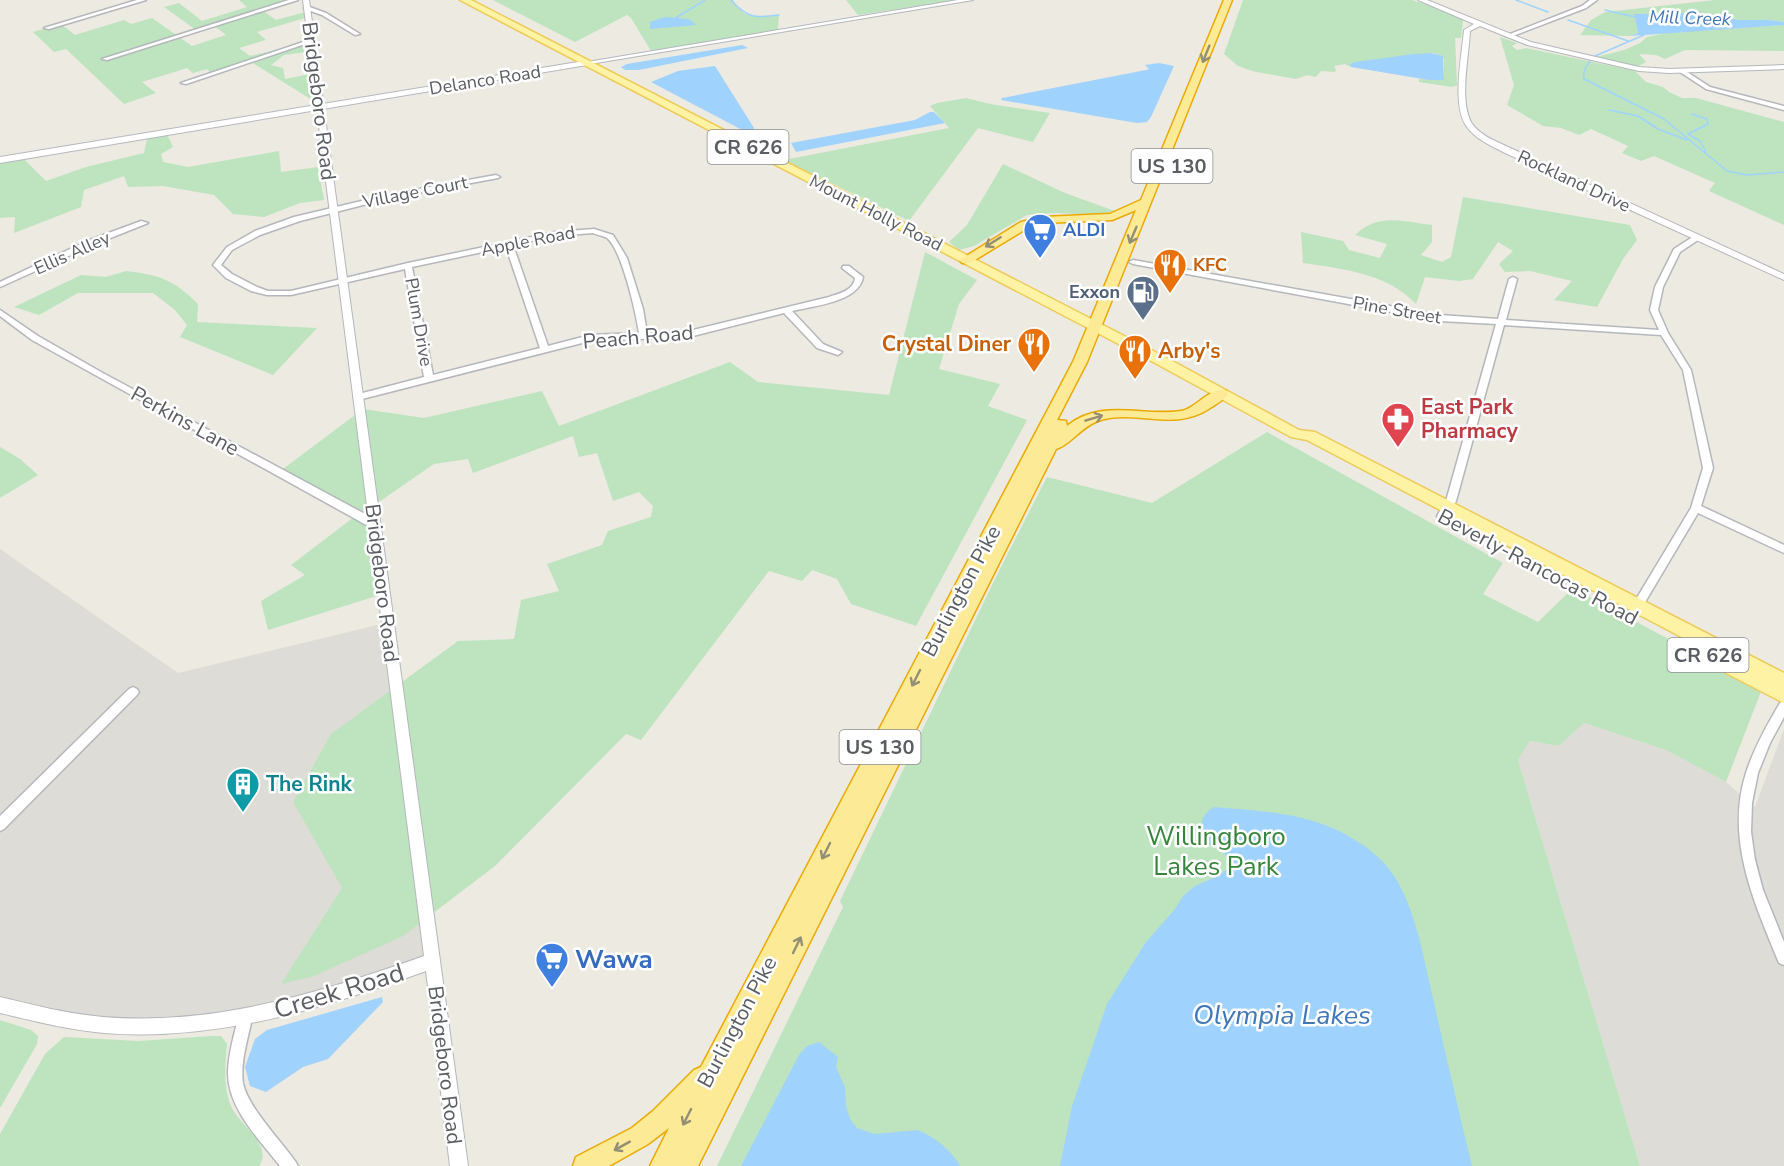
<svg xmlns="http://www.w3.org/2000/svg" width="1784" height="1166" font-family="'Nunito Sans',sans-serif">
  <style>
    .industrial { fill: #dedcd6 }
    .green { fill: #bde4be }
    .water { fill: #a0d2fe }
    .lines { fill: none; stroke-linecap: round; stroke-linejoin: round }
    .stream { stroke: #a0d2fe; stroke-width: 1.5 }
    .minor-casing { stroke: #b4b7bc; stroke-width: 3 }
    .tertiary-casing { stroke: #b4b7bc; stroke-width: 2 }
    .secondary-casing { stroke: #b5b8be; stroke-width: 2 }
    .primary-casing { stroke: #efca57; stroke-width: 3 }
    .trunk-casing { stroke: #ebaa03; stroke-width: 3 }
    .minor { fill: #fff; fill-rule: evenodd }
    .tertiary { fill: #fff; fill-rule: evenodd }
    .secondary { fill: #fff; fill-rule: evenodd }
    .primary { fill: #fef2a4; fill-rule: evenodd }
    .trunk { fill: #fcea96; fill-rule: evenodd }
    .oneway { stroke: #938e74 }
    .labels { text-anchor: middle; dominant-baseline: central; stroke-width: 5; stroke-linejoin: round; paint-order: stroke }
    .far-water-label { font-size: 18px; font-style: italic; fill: #4077b8; stroke: #fff }
    .far-street-label { font-size: 18px; fill: #5a5d62; stroke: #fff }
    .far-shop-label { font-size: 18px; font-weight: bold; fill: #366cbe; stroke: #fff; text-anchor: start }
    .far-food-label { font-size: 18px; font-weight: bold; fill: #c56008; stroke: #fff; text-anchor: start }
    .far-service-label { font-size: 18px; font-weight: bold; fill: #4e5e75; stroke: #fff; text-anchor: end }
    .shield { fill: #fff; stroke: #8c8e91; stroke-width: 1.5 }
    .shield-label { font-size: 20px; font-weight: bold; fill: #5a5d62 }
    .street-label { font-size: 21px; fill: #5a5d62; stroke: #fff }
    .food-label { font-size: 21px; font-weight: bold; fill: #c56008; stroke: #fff; text-anchor: end }
    .health-label { font-size: 21px; font-weight: bold; fill: #be3a42; stroke: #fff; text-anchor: start }
    .culture-label { font-size: 21px; font-weight: bold; fill: #0d838f; stroke: #fff; text-anchor: start }
    .near-park-label { font-size: 26px; fill: #36853c; stroke: #fff }
    .near-shop-label { font-size: 26px; font-weight: bold; fill: #366cbe; stroke: #fff; text-anchor: start }
    .near-street-label { font-size: 26px; fill: #5a5d62; stroke: #fff }
    .near-water-label { font-size: 27px; font-style: italic; fill: #4077b8; stroke: #fff }
  </style>
  <rect width="100%" height="100%" fill="#eceae1"/>
  <g class="industrial">
    <polygon points="0,549 178,673 390,622 432,961 208,1023 103,1025 0,1005"/>
    <polygon points="1584,723 1666,750 1726,782 1755,807 1784,729 1784,1166 1640,1166 1518,760 1530,741 1559,746"/>
  </g>
  <g class="green">
    <polygon points="239,0 293,0 262,10 276,20 309,11 309,17 257,32 266,40 239,48 250,56 312,42 314,51 284,55 271,65 283,68 285,79 310,74 312,100 251,62 213,75 207,69 193,73 187,68 142,82 156,93 124,104 66,49 54,52 33,32 61,24 75,35 124,20 131,24 152,18 192,46 226,35 213,25 196,30 164,7 179,3 202,21 247,7"/>
    <path d="M493,0H733C744,21 758,17 779,15L778,30L651,51L631,18L627,15L575,42Z"/>
    <polygon points="846,0 950,0 951,1 858,15"/>
    <polygon points="1243,0 1412,0 1448,12 1463,20 1461,38 1455,38 1457,85 1452,87 1419,82 1419,79 1444,80 1444,59 1437,54 1431,53 1350,64 1351,67 1345,64 1334,66 1336,70 1335,72 1321,71 1316,77 1307,75 1296,79 1252,71 1238,66 1224,54"/>
    <polygon points="1715,0 1784,0 1784,22 1769,20 1739,20 1696,13 1634,14 1638,33 1630,36 1580,35 1591,20 1605,12"/>
    <polygon points="1784,25 1784,51 1685,50 1665,59 1656,55 1639,54 1646,62 1636,67 1596,57 1624,50 1640,43 1647,37 1676,31"/>
    <polygon points="1500,37 1517,43 1512,46 1517,50 1526,48 1635,71 1646,82 1663,87 1669,92 1682,98 1696,98 1784,122 1784,225 1709,191 1715,183 1654,156 1641,161 1622,153 1628,146 1591,129 1579,135 1561,128 1543,126 1507,105 1514,85"/>
    <polygon points="966,98 990,104 1050,113 1033,142 978,128 909,221 784,160 949,128 930,106 937,103"/>
    <polygon points="167,134 173,147 161,154 163,162 188,167 279,151 281,172 318,167 324,200 300,203 264,217 233,214 214,195 163,186 128,187 124,176 84,190 81,207 14,233 15,217 0,218 0,162 24,159 46,181 86,167 144,153 147,139"/>
    <polygon points="1003,164 1065,193 1115,211 1096,215 1055,213 1027,215 974,246 959,250 949,242 967,225"/>
    <path d="M1463,197L1630,225L1637,240L1623,259L1597,307L1554,300L1572,281L1530,271L1505,272L1499,264L1513,251L1498,242L1473,279L1459,281L1425,277L1416,304C1387,273 1343,269 1303,263L1301,232L1343,241L1349,250L1380,258L1387,244L1355,235C1379,212 1403,222 1432,225V242L1421,255L1442,262L1451,257Z"/>
    <polygon points="925,252 977,280 959,304 939,369 1000,384 988,406 1027,420 916,626 851,604 837,579 812,570 802,581 769,571 641,740 626,734 495,866 403,936 314,976 281,984 342,888 293,802 331,734 458,641 514,639 521,600 559,591 547,564 602,545 608,531 651,517 653,506 639,492 613,501 597,453 579,457 573,436 473,473 468,459 434,464 373,506 386,593 268,630 261,601 305,575 291,565 358,514 279,472 363,409 424,418 542,391 559,426 730,362 758,382 889,395"/>
    <path d="M126,271C160,275 174,280 198,304L197,322L317,328L273,375L180,337L187,325L175,310L153,293H78L39,315L14,307L81,275L106,277Z"/>
    <polygon points="1267,432 1503,563 1483,594 1538,622 1573,588 1762,689 1726,782 1666,750 1584,723 1559,746 1530,741 1518,760 1640,1166 717,1166 843,907 840,901 996,577 1047,477 1152,503"/>
    <polygon points="0,447 20,459 38,475 0,498"/>
    <polygon points="0,1020 31,1030 38,1036 37,1044 0,1108"/>
    <path d="M212,1036H221L227,1044C225,1064 223,1086 231,1106C238,1124 274,1145 259,1166H0V1134L45,1054L64,1037L138,1041Z"/>
  </g>
  <g class="water">
    <polygon points="1696,13 1739,20 1769,20 1784,22 1784,25 1630,36 1638,33 1634,14"/>
    <polygon points="665,17 689,19 696,25 650,29 650,22"/>
    <polygon points="742,45 748,48 639,70 625,70 621,67 627,64"/>
    <polygon points="1414,54 1431,53 1443,56 1444,80 1429,80 1351,67 1350,64 1355,62"/>
    <polygon points="1159,63 1174,66 1151,117 1147,122 1137,123 1001,100 1002,98 1146,70 1149,69 1145,65"/>
    <polygon points="715,66 754,128 753,130 746,132 651,82 678,71"/>
    <polygon points="930,112 934,112 945,123 796,152 791,143 915,120"/>
    <path d="M1214,807C1262,811 1317,813 1358,842C1370,849 1384,861 1392,873C1416,907 1424,961 1434,1002C1446,1057 1459,1111 1472,1166H1060L1072,1106L1107,1004L1146,942L1175,909L1183,896L1195,886L1220,875L1228,868L1229,861L1222,849L1204,842C1200,827 1199,816 1214,807Z"/>
    <polygon points="382,997 383,1002 328,1059 303,1067 266,1092 250,1086 245,1067 255,1039 267,1030"/>
    <path d="M819,1042L838,1057L836,1067L845,1087L846,1106L850,1119L857,1128L875,1134L917,1130C934,1136 951,1150 960,1166H741L799,1055L807,1046Z"/>
  </g>
  <g class="lines">
    <g class="stream">
      <path d="M731,0C748,19 755,18 779,15"/>
      <polyline points="1516,0 1548,12"/>
      <polyline points="1605,10 1635,17"/>
      <polyline points="674,19 705,0"/>
      <polyline points="1568,20 1628,41"/>
      <path d="M1644,35L1595,56C1589,61 1582,70 1584,79L1664,119L1727,171L1747,175L1784,172"/>
      <polyline points="1609,110 1638,116 1658,129 1687,140"/>
      <polyline points="1692,114 1707,119 1708,124 1688,134 1700,141 1706,152"/>
    </g>
    <defs>
      <g id="minor">
        <polygon points="137,0 146,0 49,29 44,28"/>
        <polygon points="289,0 298,0 107,60 102,59"/>
        <polygon points="1590,0 1597,0 1586,8 1510,37 1505,36 1582,6"/>
        <polygon points="307,6 326,13 360,34 355,35 322,15 305,9 304,8"/>
        <polygon points="309,40 314,41 186,84 181,83"/>
        <polygon points="1680,70 1684,70 1710,87 1784,106 1784,110 1706,89 1680,72"/>
        <path d="M496,175L500,177L498,178L391,198L300,221L260,235L232,250L221,265L232,274L257,287L268,291H291L408,263L555,232L594,229L613,235L627,258L643,309L647,333L689,331L829,297C840,293 853,291 855,278L842,268L843,266H849L863,277C859,302 813,306 792,311L823,344L842,352L838,355L817,348L784,313L689,337L590,341L358,400L354,397L355,395L424,377L405,269L291,295H267L251,291L226,278L213,265L227,247L255,231L294,217L391,194ZM593,233C597,235 604,236 607,238C622,250 636,313 639,333L590,335L548,346L513,245L555,236ZM506,247L540,348L433,375L412,267Z"/>
        <polygon points="141,221 148,223 93,245 0,287 0,282 87,241"/>
        <polygon points="1694,236 1701,238 1680,252 1663,287 1658,310 1668,333 1691,370 1713,468 1701,506 1784,545 1784,553 1698,513 1635,619 1627,619 1626,616 1691,508 1703,468 1683,370 1661,335 1504,325 1456,501 1446,519 1442,520 1437,516 1446,501 1496,324 1440,321 1133,264 1129,262 1133,260 1440,315 1498,319 1509,279 1513,277 1517,279 1506,320 1659,330 1650,310 1655,287 1674,249"/>
        <polygon points="0,310 38,336 101,372 378,521 379,524 378,527 370,527 32,340 0,316"/>
        <polygon points="133,687 137,689 139,692 137,695 4,829 0,831 0,816 129,689"/>
        <path d="M1784,701V717L1770,743L1758,773L1752,803L1751,832L1755,860L1763,890L1784,942V965L1779,963C1754,902 1725,839 1746,773C1754,748 1767,725 1780,703Z"/>
        <path d="M245,1011L250,1013L252,1018C248,1039 240,1062 243,1083C247,1106 281,1141 295,1161L298,1166H280C260,1140 228,1109 228,1073C228,1055 234,1036 238,1018L240,1013Z"/>
      </g>
      <g id="tertiary">
        <path d="M303,0H309L468,1166H450L426,971C322,1009 215,1042 104,1033C69,1030 34,1021 0,1013V997C34,1005 68,1014 103,1017C214,1026 320,993 424,956Z"/>
        <polygon points="958,0 973,0 584,65 581,63"/>
        <path d="M1418,0H1427L1531,42L1639,67L1669,69L1784,65V69L1669,73L1639,71L1527,45L1480,26L1470,31C1469,56 1459,99 1471,122C1476,130 1485,136 1493,140L1784,274V280L1503,152C1490,145 1473,138 1465,124C1452,102 1462,55 1464,30L1474,24Z"/>
      </g>
      <polygon id="secondary" points="584,61 587,61 587,65 0,163 0,157"/>
      <polygon id="primary" points="460,0 471,0 1165,357 1299,430 1315,432 1784,673 1784,703 1726,673 1723,668 1729,662 1307,440 1291,437 1155,363"/>
      <path id="trunk" d="M1224,0H1232L1087,362L1057,420L1066,421L1067,426C1101,398 1143,417 1181,411C1196,409 1210,386 1226,391L1228,394C1224,400 1216,404 1210,408C1173,433 1135,408 1098,421C1081,427 1070,445 1056,449L698,1166H650L669,1128L648,1144L609,1166H573L576,1157L632,1128L653,1111L694,1070L701,1067L1073,362L1136,210L1112,220L1043,223L1029,227L970,263H962L960,260L1021,222L1043,217L1110,214L1141,200Z"/>
    </defs>
    <use href="#minor" class="minor-casing"/>
    <use href="#tertiary" class="tertiary-casing"/>
    <use href="#secondary" class="secondary-casing"/>
    <use href="#primary" class="primary-casing"/>
    <use href="#trunk" class="trunk-casing"/>
    <use href="#minor" class="minor"/>
    <use href="#tertiary" class="tertiary"/>
    <use href="#secondary" class="secondary"/>
    <use href="#primary" class="primary"/>
    <use href="#trunk" class="trunk"/>
  </g>
  <defs><path id="oneway-shaft" d="M-6 0H5M1.5-3L5.5 0L1.5 3" fill="none" stroke-width="1.6" stroke-linecap="round" stroke-linejoin="round" transform="scale(1.5)"/></defs>
  <g class="oneway">
    <use href="#oneway-shaft" transform="translate(1206 54) rotate(112)"/>
    <use href="#oneway-shaft" transform="translate(1133 235) rotate(113)"/>
    <use href="#oneway-shaft" transform="translate(993 242) rotate(148)"/>
    <use href="#oneway-shaft" transform="translate(1094 418) rotate(-17)"/>
    <use href="#oneway-shaft" transform="translate(916 678) rotate(117)"/>
    <use href="#oneway-shaft" transform="translate(826 851) rotate(117)"/>
    <use href="#oneway-shaft" transform="translate(797 945) rotate(-64)"/>
    <use href="#oneway-shaft" transform="translate(687 1117) rotate(117)"/>
    <use href="#oneway-shaft" transform="translate(622 1146) rotate(151)"/>
  </g>
  <defs>
    <symbol id="supermarket-pin" viewBox="-11 -11 22 30"><path d="M0 17L-7.5 6A9.5 9.5 0 1 1 7.5 6Z" fill="#3f7fe0" stroke="#fff"/><path d="M-6-5.5h2.5l.6 2H6L4.5 2H-2.5L-4.4-4H-6ZM-1.5 3.2a1.3 1.3 0 1 0 .1 0ZM3 3.2a1.3 1.3 0 1 0 .1 0Z" fill="#fff"/></symbol>
    <symbol id="restaurant-pin" viewBox="-11 -11 22 30"><path d="M0 17L-7.5 6A9.5 9.5 0 1 1 7.5 6Z" fill="#e8710a" stroke="#fff"/><path d="M-5-6h1v4h1v-4h1v4h1v-4h1v5L-1.5 .5V6h-2V.5L-5-1ZM5-6V6H3V1.5H1.5Q1.5-4 5-6Z" fill="#fff"/></symbol>
    <symbol id="fuel-pin" viewBox="-11 -11 22 30"><path d="M0 17L-7.5 6A9.5 9.5 0 1 1 7.5 6Z" fill="#5c6f8a" stroke="#fff"/><path d="M-5.5-6h7V0h2V4h1.3V-2.5L3-4.5l.8-.8L6-3V5H2.5V1h-1V6h-7ZM-4.2-4.7v3.2H.2V-4.7Z" fill="#fff"/></symbol>
    <symbol id="pharmacy-pin" viewBox="-11 -11 22 30"><path d="M0 17L-7.5 6A9.5 9.5 0 1 1 7.5 6Z" fill="#e0444e" stroke="#fff"/><path d="M-2-6h4v4h4v4h-4v4h-4v-4h-4v-4h4Z" fill="#fff"/></symbol>
    <symbol id="building-pin" viewBox="-11 -11 22 30"><path d="M0 17L-7.5 6A9.5 9.5 0 1 1 7.5 6Z" fill="#0f9aa8" stroke="#fff"/><path d="M-4-6H4V6H1V3H-1V6H-4ZM-2.5-4.3h1.7v1.8h-1.7ZM.8-4.3h1.7v1.8H.8ZM-2.5-1h1.7V.8h-1.7ZM.8-1h1.7V.8H.8Z" fill="#fff"/></symbol>
  </defs>
  <g fill-rule="evenodd">
    <use href="#supermarket-pin" x="1021" y="211" width="38" height="52"/>
    <use href="#restaurant-pin" x="1151" y="246" width="38" height="52"/>
    <use href="#fuel-pin" x="1124" y="273" width="38" height="52"/>
    <use href="#restaurant-pin" x="1015" y="325" width="38" height="52"/>
    <use href="#restaurant-pin" x="1116" y="332" width="38" height="52"/>
    <use href="#pharmacy-pin" x="1379" y="400" width="38" height="52"/>
    <use href="#building-pin" x="224" y="765" width="38" height="52"/>
    <use href="#supermarket-pin" x="533" y="940" width="38" height="52"/>
  </g>
  <g class="labels">
    <g class="far-water-label">
      <text transform="translate(1690 18) rotate(2)">Mill Creek</text>
    </g>
    <g class="far-street-label">
      <text transform="translate(485 80) rotate(-9)">Delanco Road</text>
      <text transform="translate(1574 181) rotate(25)">Rockland Drive</text>
      <text transform="translate(415 192) rotate(-11)">Village Court</text>
      <text transform="translate(876 213) rotate(27)">Mount Holly Road</text>
      <text transform="translate(528 241) rotate(-11)">Apple Road</text>
      <text transform="translate(72 253) rotate(-24)">Ellis Alley</text>
      <text transform="translate(1397 310) rotate(10)">Pine Street</text>
      <text transform="translate(419 322) rotate(80)">Plum Drive</text>
    </g>
    <g class="far-shop-label">
      <text x="1063" y="230">ALDI</text>
    </g>
    <g class="far-food-label">
      <text x="1193" y="265">KFC</text>
    </g>
    <g class="far-service-label">
      <text x="1120" y="292">Exxon</text>
    </g>
    <g class="shield">
      <rect x="707.5" y="130" width="81" height="34" rx="4.5"/>
      <rect x="1131.5" y="149" width="81" height="34" rx="4.5"/>
      <rect x="1667.5" y="638" width="81" height="34" rx="4.5"/>
      <rect x="839.5" y="730" width="81" height="34" rx="4.5"/>
    </g>
    <g class="shield-label">
      <text x="748" y="147">CR 626</text>
      <text x="1172" y="166">US 130</text>
      <text x="1708" y="655">CR 626</text>
      <text x="880" y="747">US 130</text>
    </g>
    <g class="street-label">
      <text transform="translate(319 101) rotate(83)">Bridgeboro Road</text>
      <text transform="translate(638 337) rotate(-5)">Peach Road</text>
      <text transform="translate(185 421) rotate(29)">Perkins Lane</text>
      <text transform="translate(1538 567) rotate(28)">Beverly-Rancocas Road</text>
      <text transform="translate(382 583) rotate(83)">Bridgeboro Road</text>
      <text transform="translate(961 591) rotate(-62)">Burlington Pike</text>
      <text transform="translate(737 1022) rotate(-62)">Burlington Pike</text>
      <text transform="translate(445 1065) rotate(83)">Bridgeboro Road</text>
    </g>
    <g class="food-label">
      <text x="1011" y="344">Crystal Diner</text>
      <text x="1158" y="351" text-anchor="start">Arby's</text>
    </g>
    <g class="health-label">
      <text x="1421" y="407">East Park<tspan x="1421" dy="24">Pharmacy</tspan></text>
    </g>
    <g class="culture-label">
      <text x="266" y="784">The Rink</text>
    </g>
    <g class="near-park-label">
      <text x="1216" y="836">Willingboro<tspan x="1216" dy="30">Lakes Park</tspan></text>
    </g>
    <g class="near-shop-label">
      <text x="575" y="959">Wawa</text>
    </g>
    <g class="near-street-label">
      <text transform="translate(339 991) rotate(-17)">Creek Road</text>
    </g>
    <g class="near-water-label">
      <text x="1282" y="1015">Olympia Lakes</text>
    </g>
  </g>
</svg>
